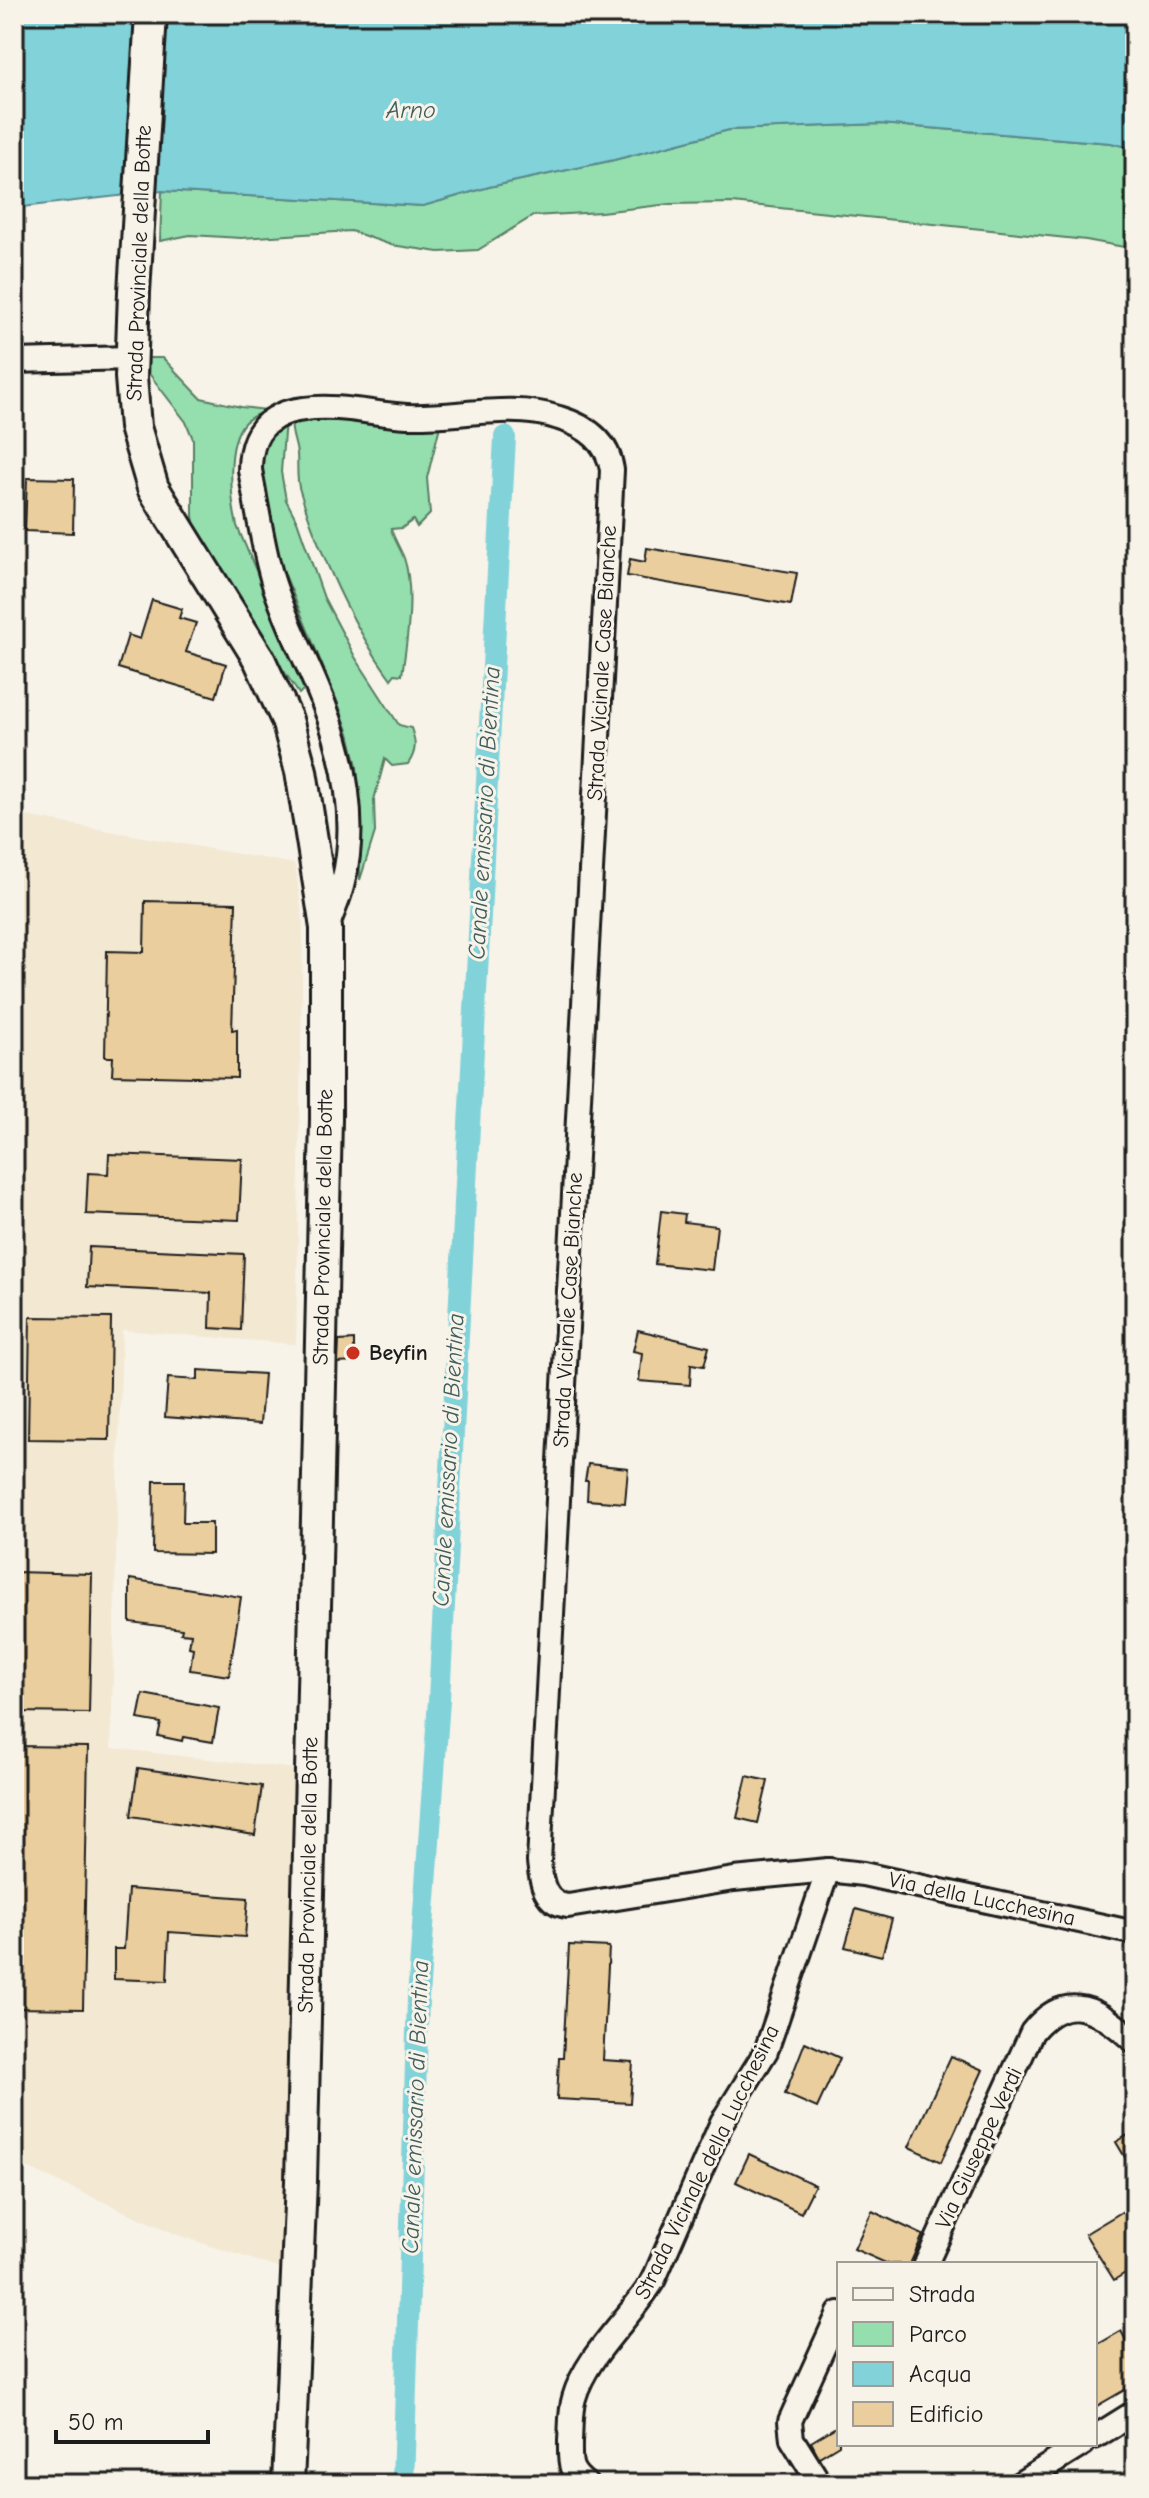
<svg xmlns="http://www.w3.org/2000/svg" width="1149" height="2498" font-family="'Comic Neue',sans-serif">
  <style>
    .built { fill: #f3e8d2 }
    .green { fill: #95dead; stroke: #587d64; stroke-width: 2 }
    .water { fill: #81d2d9; stroke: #59898d; stroke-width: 2 }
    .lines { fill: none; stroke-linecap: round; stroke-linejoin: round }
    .canal { stroke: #81d2d9; stroke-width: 22 }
    .building { fill: #eace9e; stroke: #1c1c1c; stroke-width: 2 }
    .minor-casing { stroke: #1c1c1c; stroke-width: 28 }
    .secondary-casing { stroke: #1c1c1c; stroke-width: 36 }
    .minor { stroke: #f7f3e8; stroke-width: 22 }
    .secondary { stroke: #f7f3e8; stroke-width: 30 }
    .poi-dot { fill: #c8321e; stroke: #f7f3e8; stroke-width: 3 }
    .labels { text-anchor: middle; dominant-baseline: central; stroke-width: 6; stroke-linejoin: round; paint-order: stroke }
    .street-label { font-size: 22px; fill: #1c1c1c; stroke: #f7f3e8 }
    .poi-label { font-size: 22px; font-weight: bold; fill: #1c1c1c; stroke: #f7f3e8; text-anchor: start }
    .water-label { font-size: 24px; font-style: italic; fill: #3f5c5e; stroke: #f7f3e8 }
  </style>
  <rect width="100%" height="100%" fill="#f7f3e8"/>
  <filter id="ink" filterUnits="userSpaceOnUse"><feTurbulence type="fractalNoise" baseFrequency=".0125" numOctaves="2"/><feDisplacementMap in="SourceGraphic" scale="16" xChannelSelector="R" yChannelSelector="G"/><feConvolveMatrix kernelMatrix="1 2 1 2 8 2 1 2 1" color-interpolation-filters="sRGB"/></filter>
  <g filter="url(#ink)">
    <g class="built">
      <polygon points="14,375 21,375 17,469 14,483"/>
      <polygon points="14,538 23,545 23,664 14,663"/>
      <polygon points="14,814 295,864 303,923 296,1344 122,1330 111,1748 296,1769 282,2269 178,2235 14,2162"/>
    </g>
    <g class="green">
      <polygon points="880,124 1111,143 1135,149 1135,249 1086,240 732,203 670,204 601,212 533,216 478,250 439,252 391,245 351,231 241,238 190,235 160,241 162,191 423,206 489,187 614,160 729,130"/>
      <path d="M147,358H163L201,398L241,407L267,410C260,413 250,417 245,422C225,443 231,500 237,526L301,676L304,689L299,694L197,538L193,516V439L186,422L147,371Z"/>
      <path d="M313,414L441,422L427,478L430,514L417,527L413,520L402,528L391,529C394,539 400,548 404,558C415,591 407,641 402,675L395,674L391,679C353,628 319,552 300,491C296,480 298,466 297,454C296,442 289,430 292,418Z"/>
      <path d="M285,420L281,472L286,500L297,521L324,598L355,657L399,725L411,728C416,742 417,751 408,764L392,766L385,759L374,800L375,832L360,880L357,766L349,733L339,706L276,553L258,468L265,434Z"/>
    </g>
    <polygon class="water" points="14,14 1135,14 1135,149 1111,143 880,124 729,130 614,160 489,187 423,206 162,191 14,208"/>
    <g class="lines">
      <polyline class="canal" points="403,2484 418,1998 439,1700 505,437"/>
    </g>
    <g class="building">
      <polygon points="27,478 74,479 73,533 25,531"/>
      <polygon points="647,548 797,573 791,605 627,576 630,559 645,562"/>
      <polygon points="152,600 182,609 179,618 196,623 186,652 226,664 216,697 118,668 128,635 140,639"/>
      <polygon points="145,901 236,903 232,1030 237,1029 237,1078 112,1075 113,1057 105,1057 107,951 144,952"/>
      <polygon points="109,1154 242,1159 239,1220 86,1214 88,1173 108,1174"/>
      <polygon points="661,1211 685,1214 684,1222 717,1226 712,1270 655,1264"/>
      <polygon points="89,1247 244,1254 241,1330 210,1328 211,1293 87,1287"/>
      <polygon points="30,1317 111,1318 109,1440 28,1439"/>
      <polygon points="638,1330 709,1347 704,1366 691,1364 690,1385 639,1381 642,1353 633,1351"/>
      <polygon points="354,1340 354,1362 338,1363 339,1341"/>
      <polygon points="198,1370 264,1374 260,1424 165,1417 168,1378 198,1380"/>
      <polygon points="588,1464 628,1468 625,1503 587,1500 588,1481 585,1481"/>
      <polygon points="154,1481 184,1481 183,1523 212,1523 212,1554 153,1553"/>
      <polygon points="14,1572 92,1574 89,1713 14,1712"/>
      <polygon points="130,1579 241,1597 229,1676 190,1670 193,1648 189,1647 191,1634 181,1633 182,1629 130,1622"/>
      <polygon points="143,1694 219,1708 213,1742 183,1737 182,1741 158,1736 161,1723 138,1719"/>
      <polygon points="14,1746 88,1747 83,2009 14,2008"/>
      <polygon points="138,1768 262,1786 255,1835 131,1816"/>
      <polygon points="747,1776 768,1781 758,1823 737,1818"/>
      <polygon points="128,1889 248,1898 245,1937 169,1932 167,1981 114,1979 114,1949 124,1949"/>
      <polygon points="856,1909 892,1919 882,1956 845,1947"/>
      <polygon points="569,1945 609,1947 603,2060 633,2062 630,2103 557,2099 559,2058 563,2058"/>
      <polygon points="805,2042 840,2058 817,2108 785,2094"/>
      <polygon points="951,2056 983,2070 941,2162 909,2147"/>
      <polygon points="1135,2131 1135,2174 1116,2142"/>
      <polygon points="749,2154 815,2185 801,2213 736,2182"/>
      <polygon points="1135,2204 1135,2267 1114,2280 1085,2234"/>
      <polygon points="872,2211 923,2235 910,2264 888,2264 854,2249"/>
      <polygon points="1121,2331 1135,2356 1135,2384 1095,2407 1095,2346"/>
      <polygon points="839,2425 839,2445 819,2457 811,2442"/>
    </g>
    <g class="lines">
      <defs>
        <g id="minor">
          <polyline points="14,361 131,358"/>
          <path d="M327,928C332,913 340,897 343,882C358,824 345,757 323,702C307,660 285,621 272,578C262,543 257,506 250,470C250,449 255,429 275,418C283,413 294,410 304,409C337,404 374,414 407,416C457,418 511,402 559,418C586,426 608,441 612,470L539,1862C541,1883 545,1904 568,1906L734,1879L828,1870L863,1874L1135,1933"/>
          <path d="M926,2264L1032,2032C1067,1988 1100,2010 1135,2042"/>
          <polyline points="1095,2437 1135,2412"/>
          <path d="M586,2484C568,2470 570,2463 570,2441C571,2427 570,2411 574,2398C586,2355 631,2318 654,2279L722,2122L766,2051L828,1870"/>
          <polyline points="820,2484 792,2439 790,2421 839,2313"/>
          <polyline points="1019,2484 1083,2444"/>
        </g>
        <polyline id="secondary" points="151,14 134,292 131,377 135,427 153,488 259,659 287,720 301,771 326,928 326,1119 315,1607 301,2181 288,2484"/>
      </defs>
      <use href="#minor" class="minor-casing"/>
      <use href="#secondary" class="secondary-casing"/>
      <use href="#minor" class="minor"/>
      <use href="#secondary" class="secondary"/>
    </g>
  </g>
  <circle class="poi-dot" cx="353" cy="1353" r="8"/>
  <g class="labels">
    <g class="street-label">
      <text transform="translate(139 263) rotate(-88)">Strada Provinciale della Botte</text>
      <text transform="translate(602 663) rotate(-87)">Strada Vicinale Case Bianche</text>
      <text transform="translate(323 1227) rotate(-89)">Strada Provinciale della Botte</text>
      <text transform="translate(568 1310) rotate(-87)">Strada Vicinale Case Bianche</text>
      <text transform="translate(308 1875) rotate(-89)">Strada Provinciale della Botte</text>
      <text transform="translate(982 1899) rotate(12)">Via della Lucchesina</text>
      <text transform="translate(979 2148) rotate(-65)">Via Giuseppe Verdi</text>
      <text transform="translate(707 2162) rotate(-64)">Strada Vicinale della Lucchesina</text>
    </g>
    <g class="poi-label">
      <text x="369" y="1353">Beyfin</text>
    </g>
    <g class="water-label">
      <text x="411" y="110">Arno</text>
      <text transform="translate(484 813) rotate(-87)">Canale emissario di Bientina</text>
      <text transform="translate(448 1460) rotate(-87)">Canale emissario di Bientina</text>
      <text transform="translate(415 2107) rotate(-88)">Canale emissario di Bientina</text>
    </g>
  </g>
  <rect width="1149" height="2498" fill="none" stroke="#f7f3e8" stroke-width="48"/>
  <rect x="24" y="24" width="1101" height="2450" fill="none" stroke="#1c1c1c" stroke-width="3" filter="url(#ink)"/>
  <rect x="837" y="2262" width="260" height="184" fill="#f7f3e8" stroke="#9f9d96" stroke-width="2"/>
  <rect x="853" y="2288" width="40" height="12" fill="#f7f3e8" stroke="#9f9d96" stroke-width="2"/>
  <text x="909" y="2302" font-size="24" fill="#1c1c1c">Strada</text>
  <rect x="853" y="2322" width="40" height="24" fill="#95dead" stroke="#9f9d96" stroke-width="2"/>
  <text x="909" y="2342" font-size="24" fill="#1c1c1c">Parco</text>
  <rect x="853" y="2362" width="40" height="24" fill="#81d2d9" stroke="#9f9d96" stroke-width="2"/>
  <text x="909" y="2382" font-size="24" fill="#1c1c1c">Acqua</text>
  <rect x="853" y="2402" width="40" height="24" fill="#eace9e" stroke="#9f9d96" stroke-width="2"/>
  <text x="909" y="2422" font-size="24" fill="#1c1c1c">Edificio</text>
  <path d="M56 2430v12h152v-12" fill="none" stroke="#1c1c1c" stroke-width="4"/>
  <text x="68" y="2430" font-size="24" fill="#1c1c1c" stroke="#f7f3e8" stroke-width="6" paint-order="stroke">50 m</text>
</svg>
